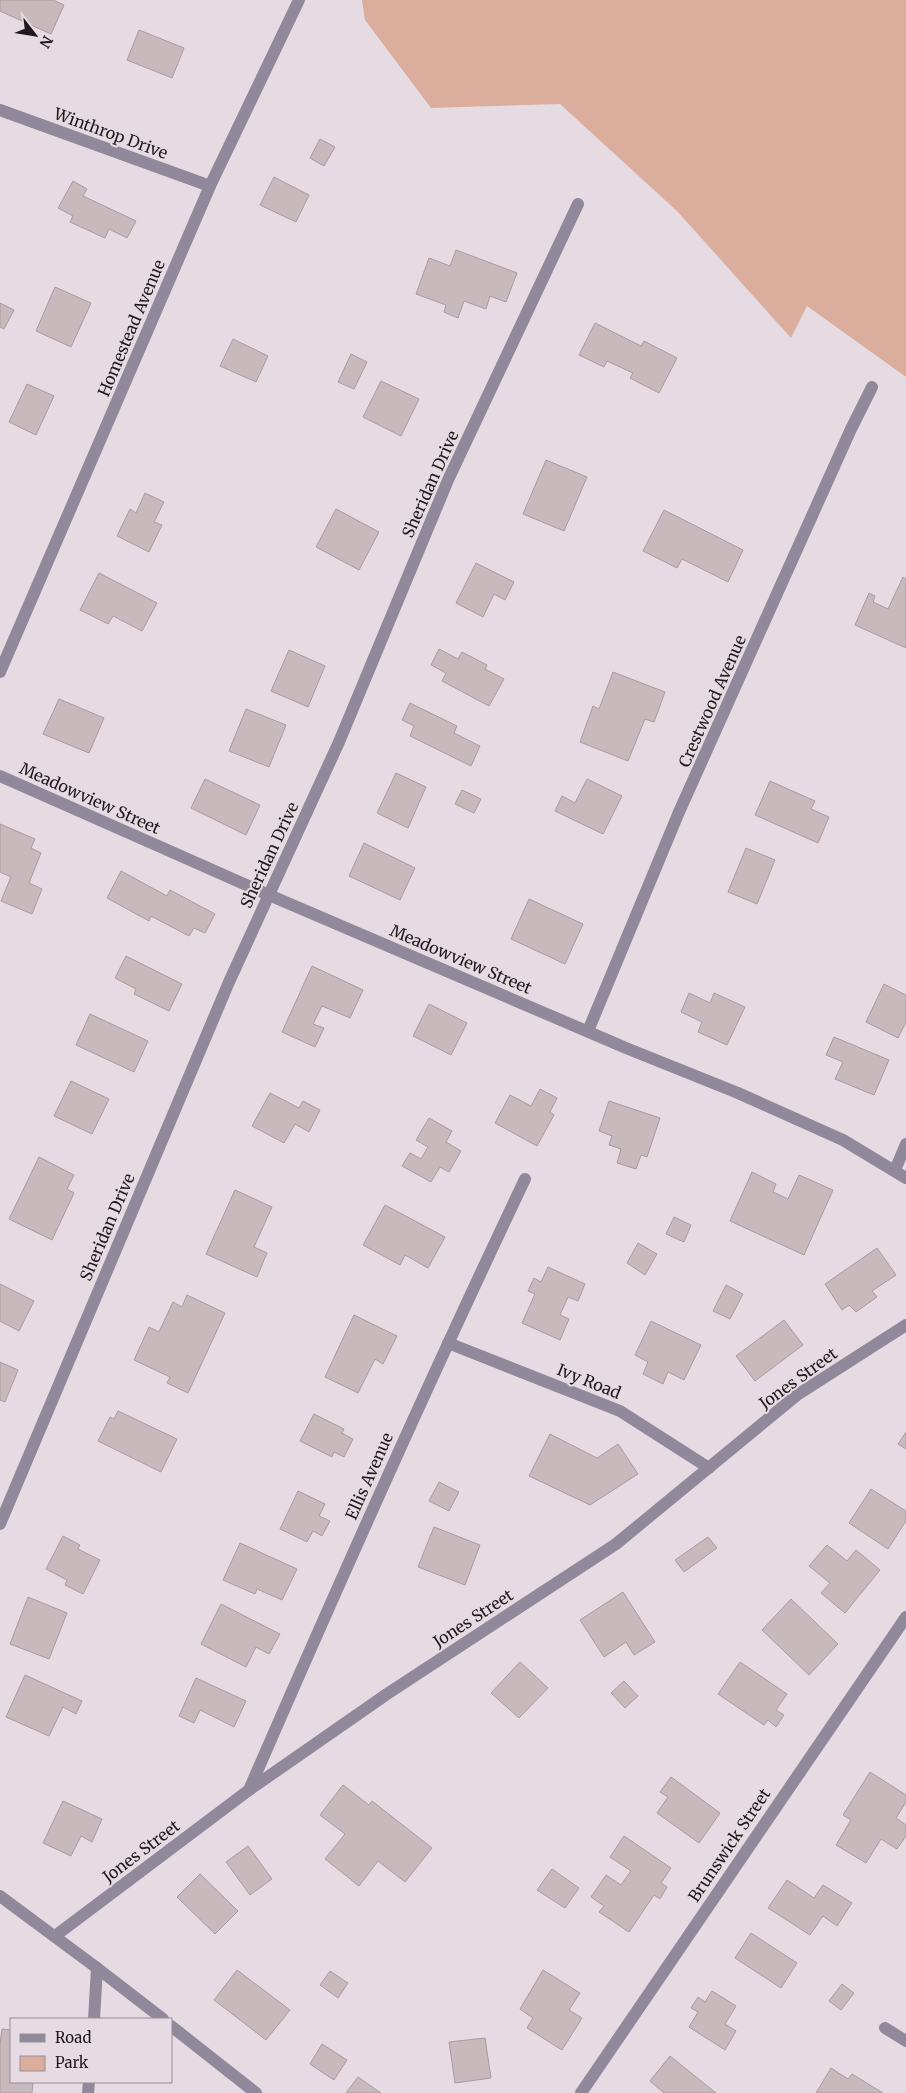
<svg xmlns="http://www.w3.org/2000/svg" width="906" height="2093" font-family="Merriweather,serif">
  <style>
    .green { fill: #dbad9c }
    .building { fill: #c8babc; stroke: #a99b9d }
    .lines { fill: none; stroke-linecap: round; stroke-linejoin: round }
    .minor { stroke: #90899c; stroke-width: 12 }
    .labels { text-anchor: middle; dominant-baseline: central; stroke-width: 4; stroke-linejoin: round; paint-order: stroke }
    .street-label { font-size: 16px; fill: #1d191c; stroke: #e6dbe3 }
  </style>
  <rect width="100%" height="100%" fill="#e6dbe3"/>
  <polygon class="green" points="362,0 906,0 906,377 807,306 791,338 677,211 560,104 431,108 365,20"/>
  <g class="building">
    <polygon points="0,0 53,0 64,5 51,34 0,11"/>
    <polygon points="139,30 184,48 172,78 127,60"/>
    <polygon points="320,139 335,147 324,166 310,158"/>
    <polygon points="274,177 309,195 296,222 260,205"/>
    <polygon points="73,181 87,189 83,196 136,221 127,238 109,229 105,238 70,222 73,216 58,208"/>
    <polygon points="456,250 517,273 506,302 490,296 486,309 464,301 458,318 444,312 446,305 416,294 429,258 450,266"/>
    <polygon points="55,287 91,303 71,347 36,331"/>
    <polygon points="0,303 14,310 4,329 0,327"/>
    <polygon points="595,323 641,346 644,341 677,358 659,393 630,378 633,373 607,361 604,367 579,355"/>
    <polygon points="233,339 268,356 256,382 220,366"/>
    <polygon points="351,354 367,362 354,389 338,382"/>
    <polygon points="381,381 419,399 401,436 363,417"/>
    <polygon points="27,384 54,396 36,435 9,422"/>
    <polygon points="546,460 587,477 564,531 523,514"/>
    <polygon points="145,493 164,502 154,522 162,525 149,552 117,536 130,509 136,513"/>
    <polygon points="336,509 379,532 359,570 316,547"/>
    <polygon points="664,510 743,550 728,582 682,559 677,568 643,551"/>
    <polygon points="476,563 514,582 505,600 494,594 483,617 456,603"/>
    <polygon points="99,573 157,603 142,631 113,616 108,624 80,610"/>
    <polygon points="903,577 906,579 906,648 855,625 869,593 875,596 873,602 888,609"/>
    <polygon points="439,649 458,659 462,652 487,665 485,669 504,679 489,706 442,681 446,673 431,665"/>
    <polygon points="289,650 325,666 308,707 271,691"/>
    <polygon points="613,672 665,692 654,722 645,719 628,761 580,742 593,706 599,709"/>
    <polygon points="59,699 104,718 89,753 43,734"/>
    <polygon points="410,703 457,726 454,733 480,746 471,766 410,736 414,726 402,720"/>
    <polygon points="246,709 286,725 269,767 229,751"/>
    <polygon points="396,773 426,787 408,828 377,813"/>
    <polygon points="205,779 260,805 246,835 191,808"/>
    <polygon points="587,779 622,796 603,834 555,811 562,796 575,803"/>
    <polygon points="770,781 815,801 811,809 829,817 818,843 755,815"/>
    <polygon points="462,790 481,799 474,813 455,804"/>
    <polygon points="0,824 35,839 31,848 41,853 29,883 42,889 32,914 1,901 11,877 0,872"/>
    <polygon points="364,843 415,868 400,900 349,876"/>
    <polygon points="746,848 775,860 757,904 728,892"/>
    <polygon points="121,871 167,896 170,890 215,914 205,933 194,928 189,936 151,916 149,921 107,898"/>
    <polygon points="529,899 583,924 565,964 511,939"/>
    <polygon points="126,956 182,984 169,1011 134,994 136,989 115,978"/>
    <polygon points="312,966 363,990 350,1018 322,1006 313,1024 324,1028 315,1047 282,1032"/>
    <polygon points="884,984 906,995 906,1022 898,1038 866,1022"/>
    <polygon points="689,993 710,1003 714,993 745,1007 727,1045 698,1032 702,1022 681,1012"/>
    <polygon points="429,1004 467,1023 451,1055 413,1036"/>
    <polygon points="90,1014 148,1041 134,1072 76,1045"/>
    <polygon points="834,1037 889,1060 874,1095 835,1079 843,1062 826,1055"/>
    <polygon points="71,1081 109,1099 92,1134 54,1116"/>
    <polygon points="540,1089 557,1098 550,1112 554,1115 537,1146 495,1123 510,1095 531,1106"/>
    <polygon points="270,1093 299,1108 303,1101 320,1110 309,1132 295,1124 284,1143 252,1126"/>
    <polygon points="609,1101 660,1118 647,1157 641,1155 636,1169 617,1163 621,1149 609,1145 612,1136 599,1131"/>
    <polygon points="429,1118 452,1131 446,1142 461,1151 449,1172 440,1167 431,1182 402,1166 410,1153 421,1159 428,1147 416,1140"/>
    <polygon points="39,1157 74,1175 67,1189 74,1193 52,1240 9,1219"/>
    <polygon points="752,1172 776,1184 773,1192 788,1199 799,1175 833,1190 804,1255 730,1221"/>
    <polygon points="235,1190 272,1207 254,1247 267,1253 257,1277 206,1254"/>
    <polygon points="385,1205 445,1237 428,1268 405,1255 400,1265 363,1245"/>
    <polygon points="674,1217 691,1225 684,1242 666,1234"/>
    <polygon points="638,1243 657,1254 645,1275 627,1263"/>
    <polygon points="877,1248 896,1275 872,1291 877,1297 856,1312 849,1305 842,1310 825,1284"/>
    <polygon points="548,1267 585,1284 578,1301 568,1297 560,1315 569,1319 560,1340 522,1323 535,1294 528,1291 534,1278 541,1282"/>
    <polygon points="0,1284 34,1301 19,1331 0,1321"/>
    <polygon points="726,1285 743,1294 730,1319 713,1311"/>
    <polygon points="187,1295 225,1313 188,1393 167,1383 170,1377 134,1360 149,1327 159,1332 173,1302 182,1307"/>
    <polygon points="354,1315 397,1336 383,1364 375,1359 358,1393 325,1377"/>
    <polygon points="784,1320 803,1345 755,1381 736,1356"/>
    <polygon points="651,1321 701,1345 684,1380 668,1372 663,1384 643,1374 648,1362 635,1355"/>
    <polygon points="0,1362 18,1370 5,1402 0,1400"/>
    <polygon points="118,1411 177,1439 161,1472 98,1441 110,1417 114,1419"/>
    <polygon points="314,1414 344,1429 342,1433 353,1439 344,1457 334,1452 332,1457 300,1441"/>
    <polygon points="906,1432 906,1449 898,1444"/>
    <polygon points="550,1434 597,1458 618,1444 638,1474 590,1505 529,1476"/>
    <polygon points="439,1482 459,1492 449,1511 429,1501"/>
    <polygon points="871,1489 906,1511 906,1521 888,1549 849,1523"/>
    <polygon points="298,1491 325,1504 319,1516 330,1521 322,1536 313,1531 307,1542 280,1529"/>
    <polygon points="434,1527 480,1545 465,1585 418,1567"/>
    <polygon points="63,1536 80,1545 78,1549 100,1560 83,1594 65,1585 67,1580 46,1569"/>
    <polygon points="708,1537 717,1548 684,1572 675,1560"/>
    <polygon points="240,1543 297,1569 282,1600 257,1589 255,1594 223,1580"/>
    <polygon points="827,1545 847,1561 856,1550 880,1570 845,1613 821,1593 830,1583 809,1566"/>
    <polygon points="623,1592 655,1642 634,1655 626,1642 604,1657 580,1620"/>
    <polygon points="28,1597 67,1613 49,1659 10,1644"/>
    <polygon points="791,1599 838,1644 809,1675 762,1630"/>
    <polygon points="221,1604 280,1634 269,1654 256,1647 246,1667 201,1644"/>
    <polygon points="520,1662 548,1688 519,1718 491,1693"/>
    <polygon points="740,1662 787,1694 776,1710 784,1715 776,1727 768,1720 764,1725 718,1694"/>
    <polygon points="25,1675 82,1701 76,1714 63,1707 49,1736 6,1717"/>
    <polygon points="196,1678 246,1701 234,1727 200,1710 194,1723 179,1716"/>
    <polygon points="624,1681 638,1696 625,1708 611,1693"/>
    <polygon points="870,1772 906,1795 906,1802 896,1818 906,1825 906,1836 897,1849 881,1839 866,1863 836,1845 851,1820 843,1815"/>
    <polygon points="671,1777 720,1813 699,1843 657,1813 668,1797 660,1792"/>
    <polygon points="343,1785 369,1805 372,1801 432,1848 405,1882 378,1861 359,1886 325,1859 345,1834 320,1815"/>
    <polygon points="63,1801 102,1819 92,1842 81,1836 71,1856 43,1843"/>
    <polygon points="624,1836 671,1868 661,1883 667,1887 660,1899 654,1895 629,1932 599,1912 604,1906 591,1897 606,1875 621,1885 631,1871 610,1857"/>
    <polygon points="248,1846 272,1879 250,1895 226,1862"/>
    <polygon points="552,1869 579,1888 565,1908 537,1890"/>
    <polygon points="200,1874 238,1911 215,1934 177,1897"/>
    <polygon points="787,1880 814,1898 823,1885 852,1903 837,1926 823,1916 810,1935 768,1908"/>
    <polygon points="751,1933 797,1963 781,1988 735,1958"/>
    <polygon points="237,1970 290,2010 266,2040 214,2000"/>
    <polygon points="543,1970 580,1993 569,2010 582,2018 562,2050 527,2028 533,2018 520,2009"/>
    <polygon points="330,1971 348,1983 338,1998 320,1985"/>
    <polygon points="842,1984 854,1993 841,2010 829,2001"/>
    <polygon points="712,1991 736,2006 725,2024 736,2031 725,2050 689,2027 698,2012 691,2008 698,1997 705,2002"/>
    <polygon points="2,2029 11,2030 11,2082 33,2082 32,2093 0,2093 0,2044"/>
    <polygon points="485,2038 491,2078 455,2083 449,2042"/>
    <polygon points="322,2044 347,2060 334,2080 310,2064"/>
    <polygon points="670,2056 716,2093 664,2093 650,2081"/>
    <polygon points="831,2068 848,2079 852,2074 883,2093 816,2093"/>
    <polygon points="358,2077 381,2093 346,2093"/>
  </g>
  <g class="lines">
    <g class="minor">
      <polyline points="0,110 210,186"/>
      <polyline points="0,672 210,186 299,0"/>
      <polyline points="0,776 269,895 626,1048 738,1093 843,1140 906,1178"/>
      <polyline points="588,1031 679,812 851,429 872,387"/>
      <polyline points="895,1170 906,1144"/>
      <polyline points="448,1343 620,1411 709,1468"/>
      <polyline points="0,1524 229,982 339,742 448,480 578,204"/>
      <path d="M249,1790C338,1585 429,1381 525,1179"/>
      <polyline points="0,1896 97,1968 163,2019"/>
      <polyline points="55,1936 249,1790 387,1694 616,1544 797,1395 906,1325"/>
      <polyline points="94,2019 97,1968"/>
      <polyline points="171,2026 256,2093"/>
      <polyline points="885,2028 906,2041"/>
      <polyline points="88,2093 89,2082"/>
      <polyline points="581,2093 906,1617"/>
    </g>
  </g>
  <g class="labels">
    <g class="street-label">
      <text transform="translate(111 133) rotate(20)">Winthrop Drive</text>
      <text transform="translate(131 328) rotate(-67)">Homestead Avenue</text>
      <text transform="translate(430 484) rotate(-66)">Sheridan Drive</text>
      <text transform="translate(712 701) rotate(-66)">Crestwood Avenue</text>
      <text transform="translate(90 798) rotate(24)">Meadowview Street</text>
      <text transform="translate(269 855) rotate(-65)">Sheridan Drive</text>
      <text transform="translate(461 959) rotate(23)">Meadowview Street</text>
      <text transform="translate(107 1227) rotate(-67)">Sheridan Drive</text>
      <text transform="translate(798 1378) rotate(-36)">Jones Street</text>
      <text transform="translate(589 1381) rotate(22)">Ivy Road</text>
      <text transform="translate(369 1476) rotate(-66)">Ellis Avenue</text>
      <text transform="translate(473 1618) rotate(-33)">Jones Street</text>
      <text transform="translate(729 1845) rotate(-56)">Brunswick Street</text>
      <text transform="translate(141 1851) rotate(-37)">Jones Street</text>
    </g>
  </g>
  <rect x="10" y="2018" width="162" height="65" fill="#e6dbe3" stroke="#968d93"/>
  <rect x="20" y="2034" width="25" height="8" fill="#90899c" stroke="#968d93"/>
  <text x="55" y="2043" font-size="15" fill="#1d191c">Road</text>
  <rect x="20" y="2056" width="25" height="15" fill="#dbad9c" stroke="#968d93"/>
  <text x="55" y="2068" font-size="15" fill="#1d191c">Park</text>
  <g transform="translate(35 35) rotate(121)" stroke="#e6dbe3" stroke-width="4" paint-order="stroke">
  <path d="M0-4L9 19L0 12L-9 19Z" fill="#1d191c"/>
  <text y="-8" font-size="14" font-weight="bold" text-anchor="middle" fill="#1d191c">N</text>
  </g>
</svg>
